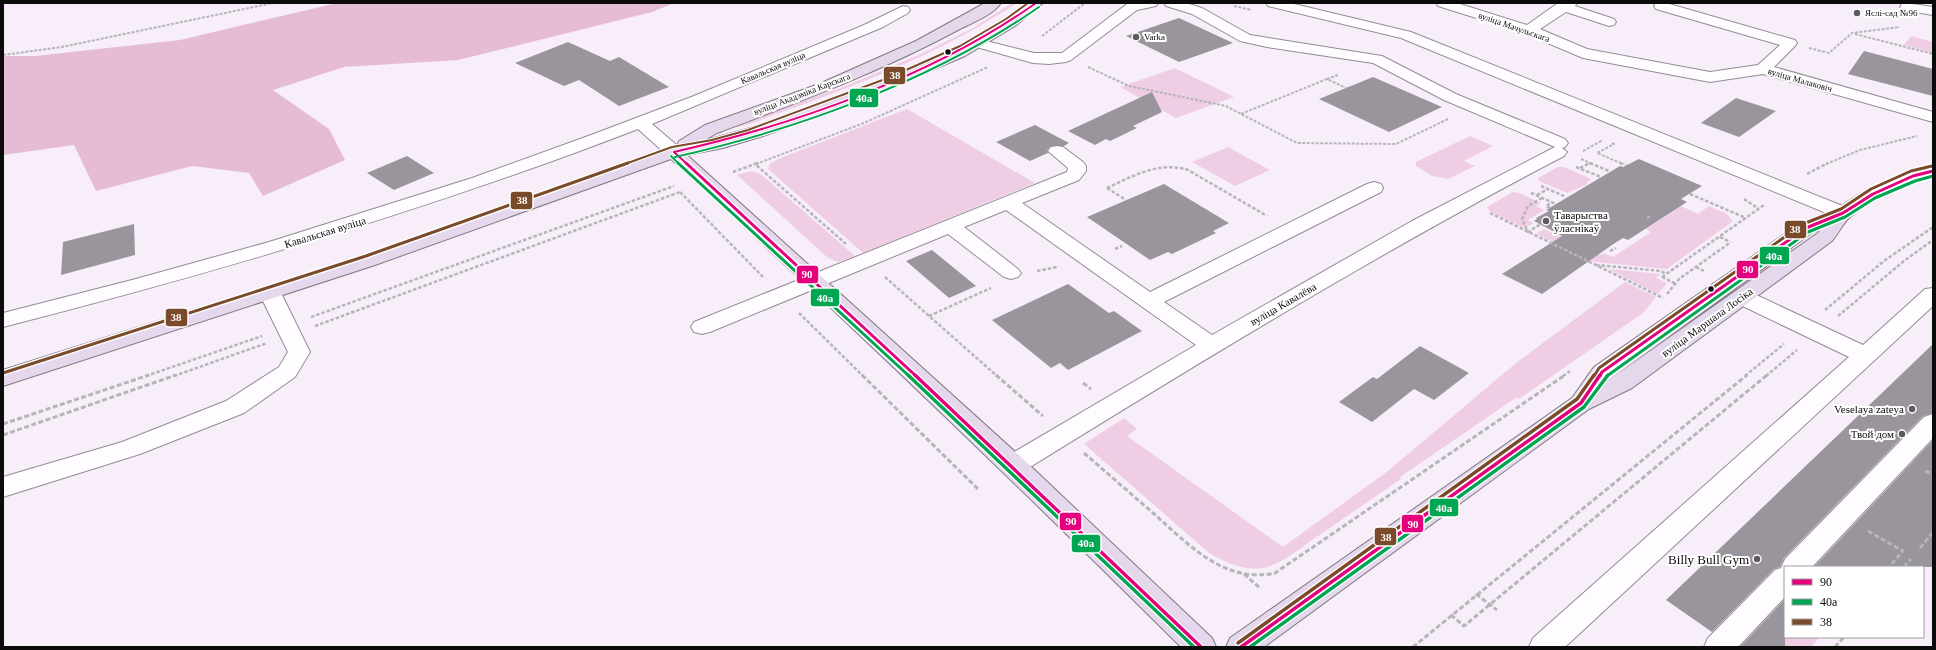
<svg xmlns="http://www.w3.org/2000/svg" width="1936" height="650" font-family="Georgia,serif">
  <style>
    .green { fill: #efcee5 }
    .forest { fill: #e6bcd5 }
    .building { fill: #9a959c }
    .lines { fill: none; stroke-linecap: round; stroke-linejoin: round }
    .minor-casing { stroke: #918d93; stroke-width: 2 }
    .major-casing { stroke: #7f7a80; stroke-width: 2 }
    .path-far2 { stroke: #b6b5b7; stroke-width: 2; stroke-dasharray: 3 1.5; stroke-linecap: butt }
    .path-far1 { stroke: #b6b5b7; stroke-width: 2.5; stroke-dasharray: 3.5 2; stroke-linecap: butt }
    .path { stroke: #b6b5b7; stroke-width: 3; stroke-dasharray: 5 2.5; stroke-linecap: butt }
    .minor { fill: #fefcfe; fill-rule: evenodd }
    .major { fill: #e5d7ec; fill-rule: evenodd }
    .bus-1-far2-casing { stroke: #fff; stroke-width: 4 }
    .bus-1-far1-casing { stroke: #fff; stroke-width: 6 }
    .bus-1-casing { stroke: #fff; stroke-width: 6 }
    .bus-2-far2-casing { stroke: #fff; stroke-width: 4 }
    .bus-2-far1-casing { stroke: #fff; stroke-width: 6 }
    .bus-2-casing { stroke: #fff; stroke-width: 6 }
    .bus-3-far2-casing { stroke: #fff; stroke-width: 4 }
    .bus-3-far1-casing { stroke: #fff; stroke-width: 6 }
    .bus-3-casing { stroke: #fff; stroke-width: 6 }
    .bus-1-far2 { stroke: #e5007d; stroke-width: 2 }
    .bus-1-far1 { stroke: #e5007d; stroke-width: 3 }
    .bus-1 { stroke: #e5007d; stroke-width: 3.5 }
    .bus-2-far2 { stroke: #00a651; stroke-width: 2 }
    .bus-2-far1 { stroke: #00a651; stroke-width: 3 }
    .bus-2 { stroke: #00a651; stroke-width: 3.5 }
    .bus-3-far2 { stroke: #7a4b2a; stroke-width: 2 }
    .bus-3-far1 { stroke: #7a4b2a; stroke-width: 3 }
    .bus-3 { stroke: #7a4b2a; stroke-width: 3.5 }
    .poi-dot { fill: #5e5a5f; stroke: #fff; stroke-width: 1.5 }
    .bus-dot { fill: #0b0b0b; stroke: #fff; stroke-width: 1.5 }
    .labels { text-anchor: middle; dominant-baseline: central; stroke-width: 4; stroke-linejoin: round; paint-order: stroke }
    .far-poi-label { font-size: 9px; fill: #0b0b0b; stroke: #fff; text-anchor: start }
    .far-street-label { font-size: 9px; fill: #0b0b0b; stroke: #fff }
    .poi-label { font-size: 11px; fill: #0b0b0b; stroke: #fff; text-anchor: end }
    .street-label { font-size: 11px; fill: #0b0b0b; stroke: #fff }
    .near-poi-label { font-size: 13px; fill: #0b0b0b; stroke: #fff; text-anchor: end }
    .line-badge { stroke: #fff; stroke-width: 1.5 }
    .badge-label { font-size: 11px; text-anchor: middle; font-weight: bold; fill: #fff }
  </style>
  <rect width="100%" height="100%" fill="#f7eefa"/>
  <g class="green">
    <path d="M1012,3H1017C944,51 864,83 782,112C769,116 745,128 732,127L848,85L923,53L973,28Z"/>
    <polygon points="1911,36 1933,42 1933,53 1904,45"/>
    <polygon points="1175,68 1234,97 1176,118 1120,87"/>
    <polygon points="907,109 1035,183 863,253 768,169 770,164 778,159"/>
    <polygon points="1470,136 1493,146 1464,161 1475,166 1448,179 1432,176 1416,166 1416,162"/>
    <polygon points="1228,147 1270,170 1235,186 1192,162"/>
    <polygon points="1558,167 1564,167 1591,179 1586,183 1588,184 1567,193 1539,181 1538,178"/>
    <polygon points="752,171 762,175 855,256 838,262 828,258 737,175"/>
    <polygon points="1513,192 1519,193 1541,203 1536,206 1544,210 1528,220 1534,223 1524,228 1491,212 1487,207"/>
    <polygon points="1681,206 1698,214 1709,206 1727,214 1733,221 1667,269 1594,262 1536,234 1544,229 1600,255 1604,253 1613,257 1651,232 1646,229"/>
    <polygon points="1790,247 1796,250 1612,380 1610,378"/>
    <polygon points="1611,269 1661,274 1656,278 1667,283 1658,294 1612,271"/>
    <path d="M1625,282L1656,297L1643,313L1519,399L1517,397L1400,477L1401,479C1373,498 1346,517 1318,536C1301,547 1283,564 1263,568C1243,571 1224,562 1208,552L1084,444L1124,418L1137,429L1127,436L1283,547L1388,471L1516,363Z"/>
    <polygon points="1785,637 1820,637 1811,647 1771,647"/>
  </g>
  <polygon class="forest" points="337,3 674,3 652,12 458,60 344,67 273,90 329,129 345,160 263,196 249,173 192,166 96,191 74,145 3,155 3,56 35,56 180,40"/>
  <g class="building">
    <polygon points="1179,18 1233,43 1179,62 1126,36"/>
    <polygon points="568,42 610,61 619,57 669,87 619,106 579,80 564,86 515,63"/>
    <polygon points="1864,51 1933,69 1933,96 1848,74"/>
    <polygon points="1373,77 1442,107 1389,132 1319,99"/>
    <polygon points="1152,92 1162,112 1133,126 1137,128 1110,141 1106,139 1095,145 1068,131"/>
    <polygon points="1736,98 1776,111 1739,137 1701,123"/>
    <polygon points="1035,125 1069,143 1064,146 1051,146 1047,150 1048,153 1030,161 996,142"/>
    <polygon points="407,156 434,173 394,190 367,173"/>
    <polygon points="1639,159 1702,186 1681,199 1687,202 1628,240 1623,238 1612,245 1542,294 1502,274 1562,236 1534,221 1537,219 1536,218 1549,211 1546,210 1620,166 1623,167"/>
    <polygon points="1164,184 1229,223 1213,231 1216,233 1172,254 1168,252 1150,260 1087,217"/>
    <polygon points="134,224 135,255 61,275 63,242"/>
    <polygon points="932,250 976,286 949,298 906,261"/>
    <polygon points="1068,284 1109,313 1114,311 1142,331 1068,370 1060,363 1051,368 992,320"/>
    <polygon points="1933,344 1933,413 1923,416 1784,558 1780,567 1774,569 1712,632 1666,600"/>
    <polygon points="1420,346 1469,373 1434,400 1414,389 1372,422 1339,402 1373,377 1377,379"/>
    <polygon points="1933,440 1933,567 1814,567"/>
    <polygon points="1785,599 1785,647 1740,647"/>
  </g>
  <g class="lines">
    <defs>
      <g id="minor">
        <polygon points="1131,3 1158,3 1156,6 1137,10 1071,60 1066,62 1049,64 1033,63 973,46 971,43 973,40 978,39 1034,53 1062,53 1127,4"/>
        <path d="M1164,3H1186L1202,8L1250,35L1382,56L1456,94L1565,139L1568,143L1565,147L1562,148L1567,152L1564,156C1378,253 1200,362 1022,472L1013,474L1004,472L1000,465L1004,458L1196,345L1006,210L964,227L1018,269L1021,273L1018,277L1011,279L1004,277L948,234L710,332L702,334L694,332L691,327L694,322L1067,172L1068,168L1048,151L1051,147L1057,146L1063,147L1083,162L1086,166V171L1079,180L1022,203L1150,292L1367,184L1374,182L1381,184L1383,188L1381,192L1164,302L1212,335L1412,221L1555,147L1444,100L1373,63L1267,47L1240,41L1192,14L1166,6Z"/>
        <polygon points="1266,3 1290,3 1411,32 1850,209 1853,213 1850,217 1843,219 1836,217 1401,38 1268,6"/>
        <polygon points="1436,3 1457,3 1527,25 1558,3 1577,3 1575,6 1614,19 1616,22 1614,25 1609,26 1566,12 1540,29 1587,49 1710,72 1758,65 1780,45 1656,9 1654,6 1656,3 1666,3 1795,40 1797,43 1795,46 1774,67 1933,112 1933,122 1763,74 1710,82 1583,58 1524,33 1438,6"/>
        <polygon points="1906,3 1933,7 1933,15 1902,10 1900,7 1902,4"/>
        <path d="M903,6L908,7L910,10L908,13L883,27L652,124L680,148L683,152L680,156L674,157L668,156L638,129C431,209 218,272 3,327V313L132,280L269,242L472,178L591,135L694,96L864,25Z"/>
        <polygon points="270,287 277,288 281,293 310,352 295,377 244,413 140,454 3,497 3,477 122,442 226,401 279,367 288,352 259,293 263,288"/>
        <polygon points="1933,288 1933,306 1565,647 1529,647 1533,638 1849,357 1734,302 1731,297 1734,292 1742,291 1750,292 1863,345 1925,289"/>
        <polygon points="1933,414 1933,438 1812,567 1785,567 1785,597 1738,647 1704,647 1708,638 1775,570 1781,568 1785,559 1924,417"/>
      </g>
      <g id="major">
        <path d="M985,3H1001C992,16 971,23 958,30C880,72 799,102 717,133L703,141L754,127L866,87L955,50L1005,20L1027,3H1043L1015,26L965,56L878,93L766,135L723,148L687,155L1022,458L1212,638L1216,647H1181C1014,481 844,318 671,159L375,265L3,386V370L361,257L677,146L679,141L705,125L819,84L916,41Z"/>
        <path d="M1933,166V176C1907,183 1871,199 1850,217C1843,223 1838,234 1832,241L1632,388L1589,409L1264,647H1226L1230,638L1572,398L1594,367L1799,224L1836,209L1866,190L1907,172ZM1821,229L1818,233L1609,380L1813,232Z"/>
      </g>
    </defs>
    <use href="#minor" class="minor-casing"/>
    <use href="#major" class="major-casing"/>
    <g class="path-far2">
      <polyline points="1234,6 1252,10"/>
      <polyline points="1855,34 1933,54"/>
      <polyline points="1042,36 1085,3"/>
      <polyline points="1809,48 1829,53 1852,33 1900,27"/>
      <polyline points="3,55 62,47 273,3"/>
      <polyline points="1088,67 1129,86 1226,106 1297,143 1396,144 1448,119"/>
      <polyline points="1338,75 1327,79 1346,88"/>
      <polyline points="1241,114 1327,79"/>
      <polyline points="1612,143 1614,144 1597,153 1623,164"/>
      <polyline points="1583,151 1603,140"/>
      <polyline points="1581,159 1592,164"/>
      <polyline points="756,164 864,123 988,67"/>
      <polyline points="1589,164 1590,163"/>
      <polyline points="1826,164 1860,150 1917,136"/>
    </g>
    <g class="path-far1">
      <polyline points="758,163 755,164 846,244"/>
      <polyline points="1590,163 1609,171"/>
      <polyline points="1620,163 1626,165"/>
      <polyline points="1576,167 1601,177"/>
      <polyline points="1580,168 1590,163"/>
      <polyline points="733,172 755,164"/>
      <polyline points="1807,174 1828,163"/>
      <polyline points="1541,186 1564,196"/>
      <path d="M1107,188C1133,176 1159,161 1188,170L1267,216"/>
      <polyline points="1107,188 1126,200"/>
      <polyline points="680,192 763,277"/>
      <polyline points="1531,193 1556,204"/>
      <polyline points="1690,194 1746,218"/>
      <polyline points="1537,195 1548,189"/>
      <polyline points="1542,198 1528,206 1522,219 1528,232 1544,222"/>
      <polyline points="1744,199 1759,209"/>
      <polyline points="1550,208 1546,206 1551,203"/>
      <polyline points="1490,213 1663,298"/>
      <polyline points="1647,218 1651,216"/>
      <polyline points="1720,237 1730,242"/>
      <polyline points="1115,249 1122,246"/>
      <polyline points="1610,251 1616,248"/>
      <polyline points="1596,265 1661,271 1666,274"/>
      <polyline points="1696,267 1704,271"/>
      <polyline points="1037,271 1057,267"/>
      <polyline points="885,277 997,376"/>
      <polyline points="1662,277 1764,205"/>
      <polyline points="1662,277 1676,284"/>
      <polyline points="1667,294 1679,279 1731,242"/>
      <polyline points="1825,310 1884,261 1933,227"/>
      <polyline points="799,313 863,376"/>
      <polyline points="929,316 991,288"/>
      <polyline points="1838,316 1904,261 1933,240"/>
      <polyline points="311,317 674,186"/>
      <polyline points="315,326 680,192"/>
      <polyline points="146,376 262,336"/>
      <polyline points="174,376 267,343"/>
      <polyline points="1563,376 1570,371"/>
      <polyline points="1745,376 1784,344"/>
      <polyline points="1766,376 1797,350"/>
    </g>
    <g class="path">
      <polyline points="862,375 978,489"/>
      <polyline points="996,375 1043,416"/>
      <polyline points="1083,383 1091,389"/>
      <polyline points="3,424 149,375"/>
      <polyline points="3,435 176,375"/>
      <path d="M1084,453C1107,473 1130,493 1153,513C1188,544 1224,584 1275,573L1565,375"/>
      <polyline points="1925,471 1933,474"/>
      <polyline points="1868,531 1903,551 1889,567"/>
      <polyline points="1920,548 1933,532"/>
      <polyline points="1904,567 1911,559"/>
      <polyline points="1244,574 1261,589"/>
      <polyline points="1476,594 1497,610"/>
      <polyline points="1451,615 1464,626 1767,375"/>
      <polyline points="1413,647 1747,375"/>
      <polyline points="1835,647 1844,637"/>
    </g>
    <use href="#minor" class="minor"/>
    <use href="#major" class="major"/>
    <defs>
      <g id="bus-1-far2">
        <polyline points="674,152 687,164"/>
        <path d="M674,152C797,124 933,76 1036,3"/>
      </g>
      <g id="bus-1-far1">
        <polyline points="686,163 916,376"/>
        <polyline points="1600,376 1602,372 1806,228 1843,213 1873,194 1913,176 1933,171"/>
      </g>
      <g id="bus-1">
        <polyline points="915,375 1201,647"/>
        <polyline points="1241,647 1581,403 1600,375"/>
      </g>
      <g id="bus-2-far2">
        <polyline points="671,156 679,164"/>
        <path d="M675,157C799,129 934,80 1039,7"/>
      </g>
      <g id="bus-2-far1">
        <polyline points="678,163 909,376"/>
        <polyline points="1607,376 1808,232 1845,217 1875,198 1915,181 1933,176"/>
      </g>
      <g id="bus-2">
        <polyline points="908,375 1194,647"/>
        <polyline points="1250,647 1584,407 1608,375"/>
      </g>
      <polyline id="bus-3-far2" points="625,164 672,147 712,140 748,130 888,78 960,46 1006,19 1028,3"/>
      <g id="bus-3-far1">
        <polyline points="3,373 366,256 628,163"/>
        <polyline points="1594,376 1599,368 1803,224 1841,209 1871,189 1911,171 1932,166"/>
      </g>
      <polyline id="bus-3" points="1238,643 1577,399 1594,375"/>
    </defs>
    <use href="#bus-1-far2" class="bus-1-far2-casing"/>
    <use href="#bus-1-far1" class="bus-1-far1-casing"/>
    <use href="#bus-1" class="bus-1-casing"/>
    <use href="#bus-2-far2" class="bus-2-far2-casing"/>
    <use href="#bus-2-far1" class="bus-2-far1-casing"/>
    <use href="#bus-2" class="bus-2-casing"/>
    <use href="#bus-3-far2" class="bus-3-far2-casing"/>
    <use href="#bus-3-far1" class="bus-3-far1-casing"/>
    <use href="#bus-3" class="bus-3-casing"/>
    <use href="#bus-1-far2" class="bus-1-far2"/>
    <use href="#bus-1-far1" class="bus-1-far1"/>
    <use href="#bus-1" class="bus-1"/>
    <use href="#bus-2-far2" class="bus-2-far2"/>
    <use href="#bus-2-far1" class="bus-2-far1"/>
    <use href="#bus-2" class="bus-2"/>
    <use href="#bus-3-far2" class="bus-3-far2"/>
    <use href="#bus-3-far1" class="bus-3-far1"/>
    <use href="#bus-3" class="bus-3"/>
  </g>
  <g class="poi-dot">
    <circle cx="1857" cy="13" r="4"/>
    <circle cx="1136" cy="37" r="4"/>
    <circle cx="1546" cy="221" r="4"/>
    <circle cx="1912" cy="409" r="4"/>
    <circle cx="1902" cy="434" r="4"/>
    <circle cx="1757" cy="559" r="4"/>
  </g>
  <g class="bus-dot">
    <circle cx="948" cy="52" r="3.5"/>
    <circle cx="1711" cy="289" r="3.5"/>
  </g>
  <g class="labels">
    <g class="far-poi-label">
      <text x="1865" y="13">Яслі-сад №96</text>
      <text x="1144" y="37">Varka</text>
    </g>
    <g class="far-street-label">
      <text transform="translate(1514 27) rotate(19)">вуліца Мачульскага</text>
      <text transform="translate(773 68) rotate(-23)">Кавальская вуліца</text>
      <text transform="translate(1800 80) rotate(16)">вуліца Малаковіч</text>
      <text transform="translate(802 94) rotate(-21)">вуліца Акадэміка Карскага</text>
    </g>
    <g class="poi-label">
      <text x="1554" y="215" text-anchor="start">Таварыства<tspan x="1554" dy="13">ўласнікаў</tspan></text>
      <text x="1904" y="409">Veselaya zateya</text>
      <text x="1894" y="434">Твой дом</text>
    </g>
    <g class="street-label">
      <text transform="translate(325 232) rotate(-17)">Кавальская вуліца</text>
      <text transform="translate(1283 304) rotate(-30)">вуліца Кавалёва</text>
      <text transform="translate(1707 322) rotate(-36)">вуліца Маршала Лосіка</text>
    </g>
    <g class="near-poi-label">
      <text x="1749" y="559">Billy Bull Gym</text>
    </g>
  </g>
  <g class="line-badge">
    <rect x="883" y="66" width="23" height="19" rx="4" fill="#7a4b2a"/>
    <rect x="849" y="88" width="30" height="20" rx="4" fill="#00a651"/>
    <rect x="510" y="191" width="23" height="19" rx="4" fill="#7a4b2a"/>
    <rect x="1784" y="220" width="23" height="19" rx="4" fill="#7a4b2a"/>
    <rect x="1759" y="246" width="31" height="19" rx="4" fill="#00a651"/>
    <rect x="1736" y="260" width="23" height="19" rx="4" fill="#e5007d"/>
    <rect x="796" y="265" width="23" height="19" rx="4" fill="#e5007d"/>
    <rect x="810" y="288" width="30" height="19" rx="4" fill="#00a651"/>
    <rect x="165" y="308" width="23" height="19" rx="4" fill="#7a4b2a"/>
    <rect x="1429" y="498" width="30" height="19" rx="4" fill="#00a651"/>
    <rect x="1059" y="512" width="23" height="19" rx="4" fill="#e5007d"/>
    <rect x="1401" y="514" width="23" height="19" rx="4" fill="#e5007d"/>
    <rect x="1374" y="527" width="23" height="19" rx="4" fill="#7a4b2a"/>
    <rect x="1071" y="534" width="30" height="19" rx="4" fill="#00a651"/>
  </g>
  <g class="badge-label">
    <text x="895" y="79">38</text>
    <text x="864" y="102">40а</text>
    <text x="522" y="204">38</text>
    <text x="1795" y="233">38</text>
    <text x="1774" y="260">40а</text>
    <text x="1748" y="273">90</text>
    <text x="807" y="278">90</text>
    <text x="825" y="302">40а</text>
    <text x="176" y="321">38</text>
    <text x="1444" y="512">40а</text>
    <text x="1071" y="525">90</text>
    <text x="1413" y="528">90</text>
    <text x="1386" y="541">38</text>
    <text x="1086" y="547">40а</text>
  </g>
  <rect width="1936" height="650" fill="none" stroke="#0b0b0b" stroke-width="8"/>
  <rect x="1784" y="566" width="140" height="72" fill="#ffffff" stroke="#9d9d9d"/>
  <rect x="1792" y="579" width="20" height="6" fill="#e5007d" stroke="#9d9d9d"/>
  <text x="1820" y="586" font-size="12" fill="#0b0b0b">90</text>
  <rect x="1792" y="599" width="20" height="6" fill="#00a651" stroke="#9d9d9d"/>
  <text x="1820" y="606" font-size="12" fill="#0b0b0b">40а</text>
  <rect x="1792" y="619" width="20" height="6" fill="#7a4b2a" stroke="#9d9d9d"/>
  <text x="1820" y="626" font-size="12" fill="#0b0b0b">38</text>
</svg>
